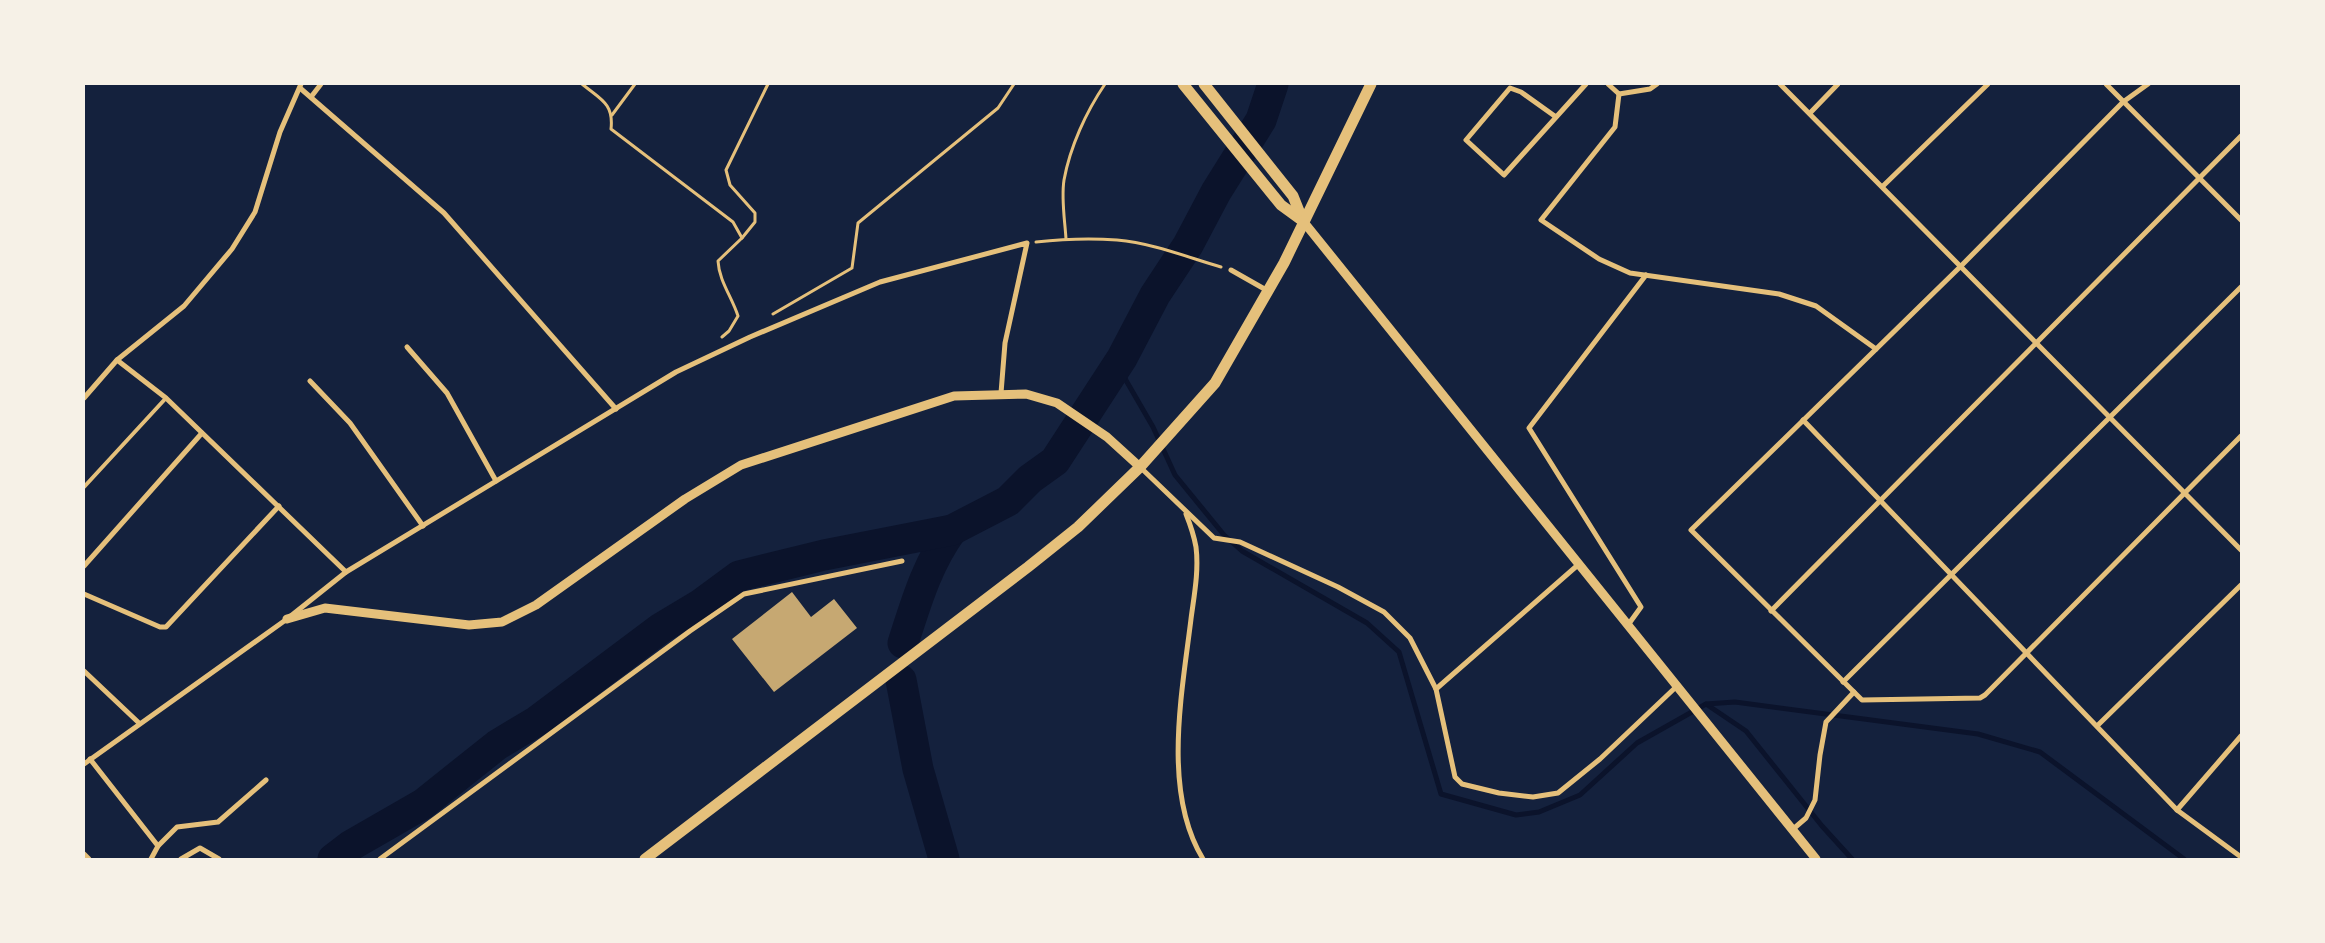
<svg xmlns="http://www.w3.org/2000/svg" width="2325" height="943" font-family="Poppins,sans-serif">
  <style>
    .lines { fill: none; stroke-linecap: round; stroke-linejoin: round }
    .stream { stroke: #0b132b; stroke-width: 5 }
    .river { stroke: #0b132b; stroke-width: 31 }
    .building { fill: #c6a872 }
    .path { stroke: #e5c07b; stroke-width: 3 }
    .service { stroke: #e5c07b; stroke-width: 4 }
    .minor { stroke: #e5c07b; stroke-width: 5 }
    .tertiary { stroke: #e5c07b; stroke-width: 9 }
    .trunk { stroke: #e5c07b; stroke-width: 11 }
  </style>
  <rect width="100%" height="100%" fill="#14213d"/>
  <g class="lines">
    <g class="stream">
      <polyline points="1122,358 1120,370 1153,427 1175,475 1224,535 1242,551 1367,623 1399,652 1441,794 1516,815 1539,812 1580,795 1637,743 1706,704 1746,731 1822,826 1852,859"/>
      <polyline points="1706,704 1735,702 1978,734 2040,752 2184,859"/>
    </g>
    <g class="river">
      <path d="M903,643C916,603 927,564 952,530"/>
      <polyline points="901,680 918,769 944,859"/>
      <polyline points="333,859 350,846 423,804 497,745 537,721 661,628 701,604 739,576 824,555 952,530 1008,501 1030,479 1055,461 1122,358 1155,295 1188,245 1216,192 1261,120 1273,84"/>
    </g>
  </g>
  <polygon class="building" points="792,592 811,617 834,599 857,628 774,692 732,639"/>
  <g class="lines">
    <g class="path">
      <path d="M582,84C600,99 614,103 611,129L733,222L742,238L718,261C719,281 732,297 738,316L729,331L722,337"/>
      <polyline points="612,115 635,84"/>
      <polyline points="742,238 755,222 755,213 730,185 726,170 768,84"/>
      <path d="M1066,239C1065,221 1061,199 1064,180C1070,147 1086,112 1105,84"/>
      <path d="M1036,242C1063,239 1090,238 1117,240C1152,243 1187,257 1221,267"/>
      <polyline points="773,314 852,268 858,223 998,108 1014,84"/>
    </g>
    <polyline class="service" points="84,487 166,398"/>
    <g class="minor">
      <polyline points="1608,84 1619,94"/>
      <polyline points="1780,84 2241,550"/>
      <polyline points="2106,84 2241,220"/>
      <polyline points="2148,84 2123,102 1961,266 1691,530 1862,700 1980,698 1985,695 2241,436"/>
      <polyline points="300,88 444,213 616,409"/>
      <polyline points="1619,94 1615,127 1541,220 1599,259 1630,273 1779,294 1816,306 1876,349"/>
      <polyline points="1619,94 1650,89 1657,84"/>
      <polyline points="311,97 321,84"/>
      <polyline points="1811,112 1838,84"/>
      <polyline points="1556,117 1521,92 1510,88 1466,140 1504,175 1586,84"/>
      <polyline points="1883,186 1988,84"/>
      <polyline points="1231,270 1268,291"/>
      <polyline points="407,347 447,393 496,481"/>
      <polyline points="117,360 166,398 346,572"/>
      <polyline points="310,381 350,423 423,526"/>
      <polyline points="84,398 117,360 184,306 232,249 255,212 280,132 301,84"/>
      <polyline points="1803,420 2177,810 2241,857"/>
      <polyline points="1140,467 1214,538 1240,542 1338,587 1384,612 1410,638 1436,689 1455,777 1462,784 1499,793 1533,797 1558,793 1600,759 1677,686"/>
      <path d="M1186,514C1190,524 1194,536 1196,547C1199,571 1194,596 1191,619C1182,693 1162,792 1203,859"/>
      <polyline points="84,566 202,433"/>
      <polyline points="84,594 160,627 166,627 279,506"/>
      <polyline points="1771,611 2241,136"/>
      <polyline points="1628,625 1641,607 1529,428 1646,275"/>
      <polyline points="84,671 139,723"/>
      <polyline points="1843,682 2241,287"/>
      <polyline points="1436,689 1579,564"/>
      <polyline points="2097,726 2241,585"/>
      <polyline points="90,759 158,846"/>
      <polyline points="84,764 287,619 346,572 676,372 750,337 880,282 1027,243 1005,343 1001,393"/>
      <polyline points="2177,810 2241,736"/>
      <polyline points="1792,830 1806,818 1815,800 1820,755 1826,722 1854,692"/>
      <polyline points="84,854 89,859"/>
      <polyline points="151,859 158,846 177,827 218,822 266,780"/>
      <polyline points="181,859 200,848 219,859"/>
      <polyline points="380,859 690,631 744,594 902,561"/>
    </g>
    <g class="tertiary">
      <polyline points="1303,221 1816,859"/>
      <polyline points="287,619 325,608 469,625 502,622 536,605 685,499 741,465 954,396 1026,394 1057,403 1107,437 1140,467"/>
    </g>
    <g class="trunk">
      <polyline points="1183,84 1281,205 1303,221"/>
      <polyline points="1204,84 1293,196 1303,221"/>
      <polyline points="645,859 1028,567 1078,527 1140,467 1215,383 1284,263 1371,84"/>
    </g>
  </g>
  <rect width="2325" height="943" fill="none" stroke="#f6f1e7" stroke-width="170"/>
</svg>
